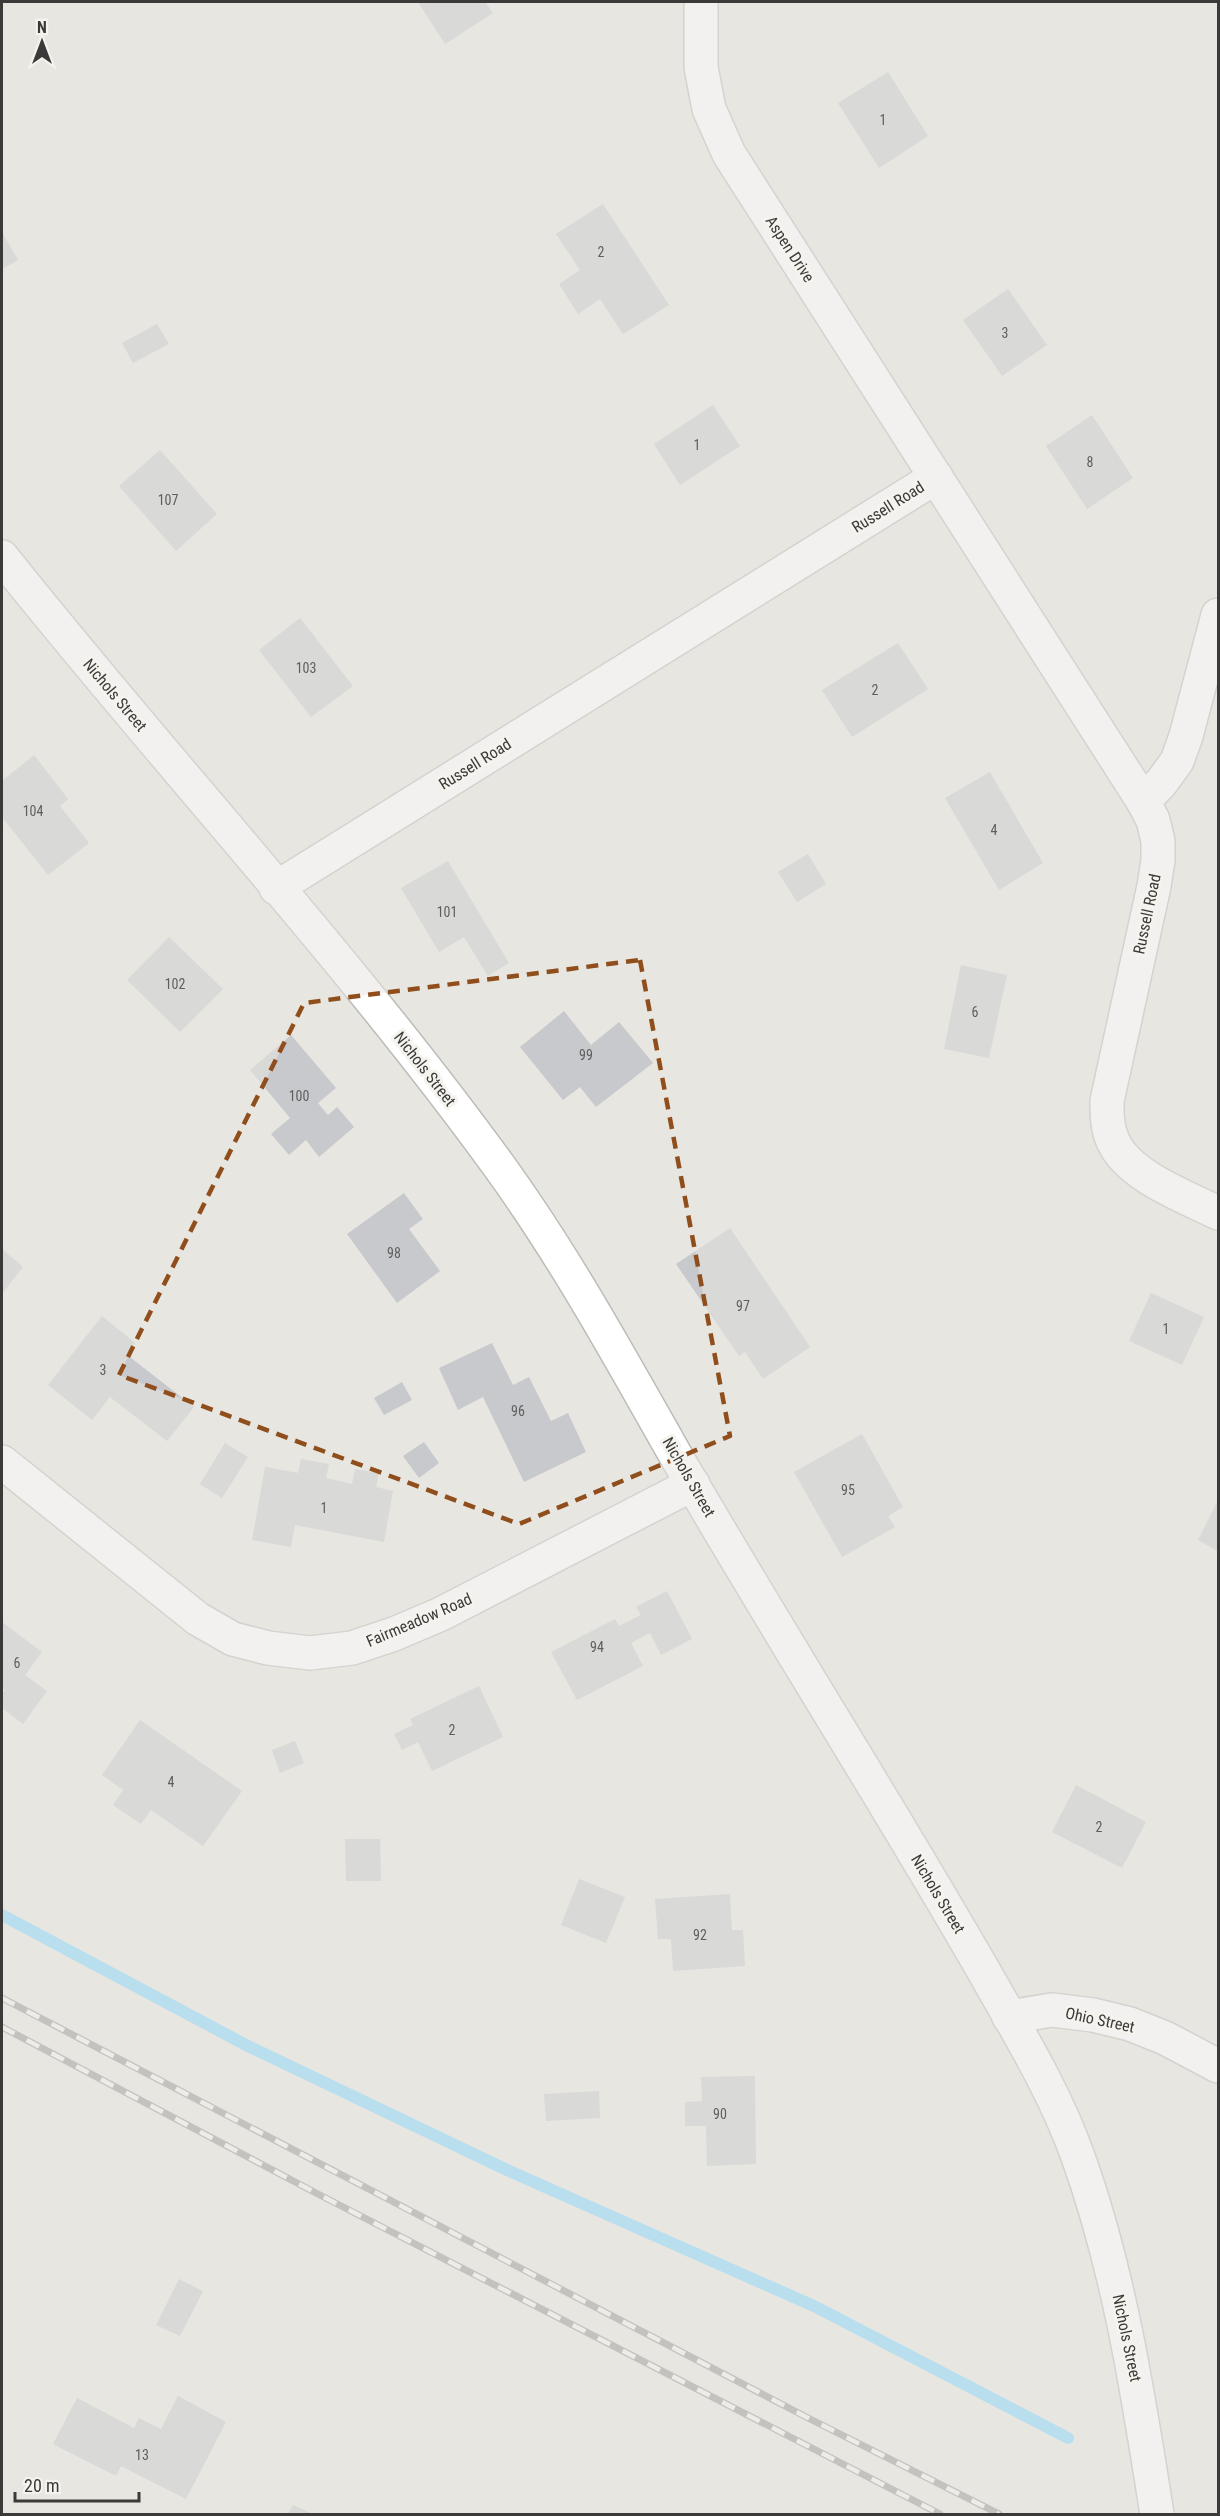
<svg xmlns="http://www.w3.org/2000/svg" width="1220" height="2516" font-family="'Roboto Condensed',sans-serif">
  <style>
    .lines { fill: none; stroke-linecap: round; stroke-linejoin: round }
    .stream { stroke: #82d6fd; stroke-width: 12 }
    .building { fill: #c8c9cd }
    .minor-casing { stroke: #bdbcb8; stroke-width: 36 }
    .minor { stroke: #fff; stroke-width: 33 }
    .rail-casing { stroke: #999895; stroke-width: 7 }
    .rail { stroke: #f4f3ee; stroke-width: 4.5; stroke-dasharray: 14; stroke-linecap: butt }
    .marked { fill: none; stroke: #904e1c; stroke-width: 4.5; stroke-dasharray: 12 8; stroke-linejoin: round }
    .labels { text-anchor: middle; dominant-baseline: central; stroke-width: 6; stroke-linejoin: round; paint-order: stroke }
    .number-label { font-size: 14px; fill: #5e5e5e }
    .street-label { font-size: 16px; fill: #3b3a39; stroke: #f4f3ee }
  </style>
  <rect width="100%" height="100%" fill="#e7e6e1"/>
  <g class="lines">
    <polyline class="stream" points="2,1915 246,2045 507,2170 816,2307 1068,2438"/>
  </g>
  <g class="building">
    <polygon points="418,2 485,2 493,13 445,44"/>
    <polygon points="888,72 928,136 879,168 838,103"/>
    <polygon points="603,204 669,305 623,334 600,299 578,314 559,284 580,270 556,234"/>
    <polygon points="3,234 18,260 2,269 2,235"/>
    <polygon points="1008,289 1047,345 1002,376 963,320"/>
    <polygon points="157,324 169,344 133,363 122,343"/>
    <polygon points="713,405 740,446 680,485 654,444"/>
    <polygon points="1092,415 1133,478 1087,509 1046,446"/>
    <polygon points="160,450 217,514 176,551 119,486"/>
    <polygon points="300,618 353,686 311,717 259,650"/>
    <polygon points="898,643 928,689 852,737 822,690"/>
    <polygon points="34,755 68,799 60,806 89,843 48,875 2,817 2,781"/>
    <polygon points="990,772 1043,863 999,890 945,798"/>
    <polygon points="808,854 826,884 797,902 778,872"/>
    <polygon points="448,861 509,963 488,976 464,937 439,952 401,888"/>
    <polygon points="169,937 223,989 180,1032 127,980"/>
    <polygon points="961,965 1007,975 989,1058 944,1049"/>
    <polygon points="564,1011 591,1045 619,1022 653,1063 596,1107 580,1087 563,1100 520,1047"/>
    <polygon points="291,1035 336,1088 318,1103 328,1115 337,1107 354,1127 319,1157 306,1140 289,1155 271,1134 290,1118 250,1070"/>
    <polygon points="404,1193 423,1219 409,1229 440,1271 397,1303 347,1234"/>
    <polygon points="730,1228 810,1347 763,1379 745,1352 739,1356 676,1264"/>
    <polygon points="2,1249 23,1267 2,1294"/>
    <polygon points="1151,1293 1204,1317 1182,1365 1129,1341"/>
    <polygon points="102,1316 135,1343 126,1354 194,1407 167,1441 110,1397 92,1420 48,1385"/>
    <polygon points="492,1343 513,1385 529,1377 551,1421 568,1413 586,1452 524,1482 483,1397 458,1410 439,1368"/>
    <polygon points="402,1382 412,1400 384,1415 374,1398"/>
    <polygon points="862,1434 903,1507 888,1516 895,1527 842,1557 794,1472"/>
    <polygon points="424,1442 439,1463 419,1478 403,1456"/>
    <polygon points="225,1443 248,1457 222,1498 200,1484"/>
    <polygon points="301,1459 329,1464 326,1478 352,1484 355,1469 379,1473 376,1487 393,1491 384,1542 295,1525 291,1547 252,1540 265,1467 298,1473"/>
    <polygon points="1218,1500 1218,1551 1198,1540"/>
    <polygon points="667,1591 692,1639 661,1655 650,1633 631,1643 643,1666 577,1700 551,1652 615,1619 619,1626 641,1615 636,1607"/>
    <polygon points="2,1622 42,1652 25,1675 47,1691 23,1724 2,1708 2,1694 5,1690 2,1687"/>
    <polygon points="479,1686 503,1737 432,1771 418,1742 402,1750 394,1734 413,1725 410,1719"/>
    <polygon points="140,1720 242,1791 203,1846 151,1810 141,1824 113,1805 123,1790 102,1775"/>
    <polygon points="295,1741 304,1763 280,1773 272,1750"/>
    <polygon points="1076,1785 1146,1822 1122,1868 1052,1832"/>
    <polygon points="345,1839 380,1839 381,1881 346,1881"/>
    <polygon points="579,1879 625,1897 606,1943 561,1925"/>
    <polygon points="730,1894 732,1930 743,1930 745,1966 673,1971 671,1939 658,1939 655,1899"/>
    <polygon points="755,2076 756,2164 707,2166 706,2126 685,2126 685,2102 702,2101 701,2077"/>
    <polygon points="599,2091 600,2118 546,2121 544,2094"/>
    <polygon points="179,2279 203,2291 180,2336 156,2325"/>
    <polygon points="178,2396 226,2422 186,2499 121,2466 116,2476 53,2444 77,2398 134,2428 139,2418 161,2429"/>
    <polygon points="293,2505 313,2514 288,2514"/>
  </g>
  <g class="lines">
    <defs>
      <g id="minor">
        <path d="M701,2V67L709,109L729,154L1143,801L1153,820L1158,841V860L1154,886L1107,1101C1107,1115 1107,1128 1113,1141C1128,1176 1186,1197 1218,1213"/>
        <path d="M2,557C165,762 345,954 499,1166C562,1253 615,1348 668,1442C710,1516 754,1588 798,1661C864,1770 931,1878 994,1989C1024,2042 1056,2096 1077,2154C1119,2270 1138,2393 1157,2514"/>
        <polyline points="1143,801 1161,783 1177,761 1186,736 1218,615"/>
        <polyline points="276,888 936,477"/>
        <polyline points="2,1462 198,1619 233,1639 268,1648 310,1653 352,1648 394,1634 441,1614 693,1484"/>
        <polyline points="1009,2017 1052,2010 1093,2015 1130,2024 1165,2038 1218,2066"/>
      </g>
    </defs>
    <use href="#minor" class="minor-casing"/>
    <use href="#minor" class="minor"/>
    <defs>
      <g id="rail">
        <polyline points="2,1998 812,2420 999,2514"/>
        <polyline points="2,2027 316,2193 940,2514"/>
      </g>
    </defs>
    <use href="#rail" class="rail-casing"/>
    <use href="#rail" class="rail"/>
  </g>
  <path d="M0 0H1220V2516H0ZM640,960L730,1436L519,1524L119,1375L304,1003Z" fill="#e7e6e1" fill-opacity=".55" fill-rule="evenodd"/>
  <path class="marked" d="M640,960L730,1436L519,1524L119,1375L304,1003Z"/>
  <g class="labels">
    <g class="number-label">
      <text x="883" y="120">1</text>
      <text x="601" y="252">2</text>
      <text x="1005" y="333">3</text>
      <text x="697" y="445">1</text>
      <text x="1090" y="462">8</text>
      <text x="168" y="500">107</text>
      <text x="306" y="668">103</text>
      <text x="875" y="690">2</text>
      <text x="33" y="811">104</text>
      <text x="994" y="830">4</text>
      <text x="447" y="912">101</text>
      <text x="175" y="984">102</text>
      <text x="975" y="1012">6</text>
      <text x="586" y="1055">99</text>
      <text x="299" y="1096">100</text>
      <text x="394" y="1253">98</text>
      <text x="743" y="1306">97</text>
      <text x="1166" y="1329">1</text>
      <text x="103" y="1370">3</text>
      <text x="518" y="1411">96</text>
      <text x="848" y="1490">95</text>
      <text x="324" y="1508">1</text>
      <text x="597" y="1647">94</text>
      <text x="17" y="1663">6</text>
      <text x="452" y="1730">2</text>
      <text x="171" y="1782">4</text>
      <text x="1099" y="1827">2</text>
      <text x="700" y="1935">92</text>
      <text x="720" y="2114">90</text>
      <text x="142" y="2455">13</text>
    </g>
    <g class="street-label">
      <text transform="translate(790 249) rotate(57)">Aspen Drive</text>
      <text transform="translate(888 507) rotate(-32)">Russell Road</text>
      <text transform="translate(115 695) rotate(50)">Nichols Street</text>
      <text transform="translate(475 764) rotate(-32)">Russell Road</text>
      <text transform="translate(1147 914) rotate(-78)">Russell Road</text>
      <text transform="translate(425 1069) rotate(52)">Nichols Street</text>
      <text transform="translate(689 1477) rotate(60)">Nichols Street</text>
      <text transform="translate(419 1620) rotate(-23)">Fairmeadow Road</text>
      <text transform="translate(938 1894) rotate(59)">Nichols Street</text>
      <text transform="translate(1100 2020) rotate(12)">Ohio Street</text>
      <text transform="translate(1127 2338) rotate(78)">Nichols Street</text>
    </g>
  </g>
  <rect width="1220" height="2516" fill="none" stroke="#3b3a39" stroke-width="6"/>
  <g transform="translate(42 42)" stroke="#f4f3ee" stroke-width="4.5" paint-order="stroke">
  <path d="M0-4.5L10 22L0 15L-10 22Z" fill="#3b3a39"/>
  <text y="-9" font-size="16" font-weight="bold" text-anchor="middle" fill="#3b3a39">N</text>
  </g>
  <path d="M15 2492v9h124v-9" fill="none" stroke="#3b3a39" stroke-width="3"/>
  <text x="24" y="2492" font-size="18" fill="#3b3a39" stroke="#f4f3ee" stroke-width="4.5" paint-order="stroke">20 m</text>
</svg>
